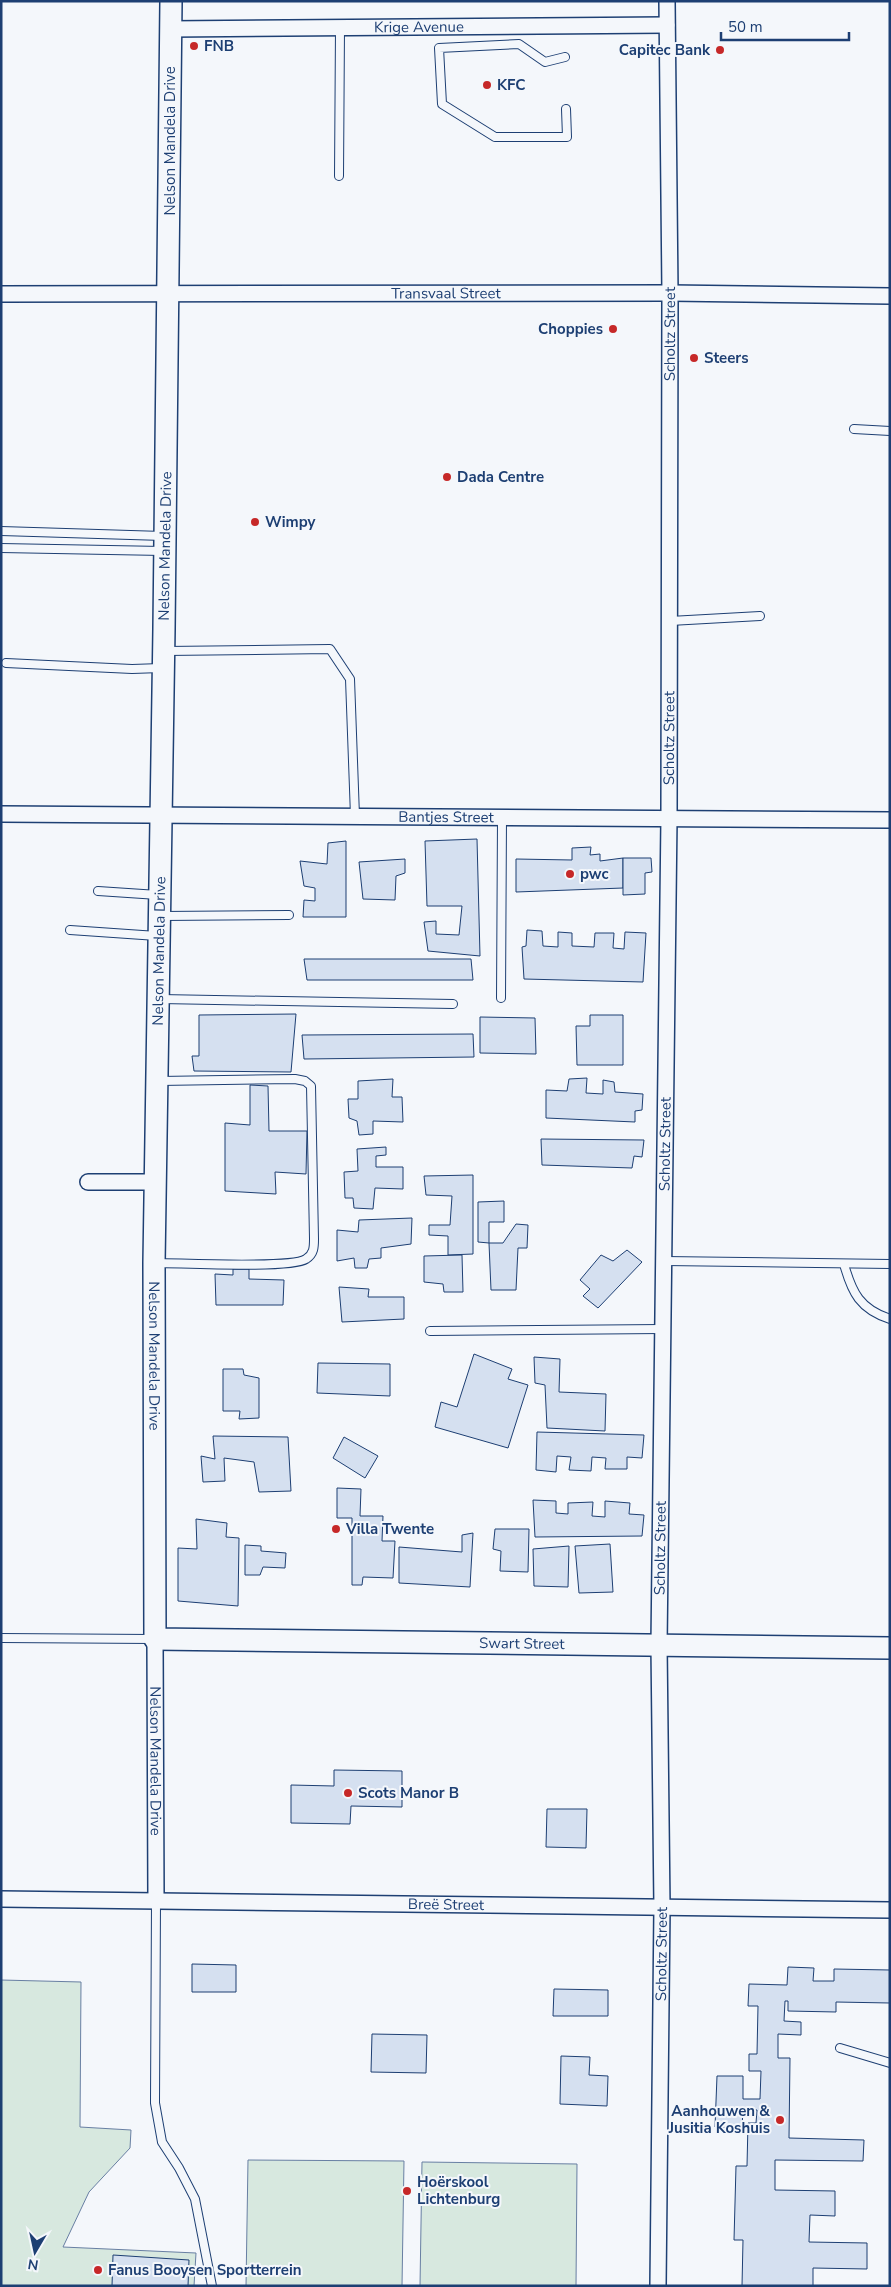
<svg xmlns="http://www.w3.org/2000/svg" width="891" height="2287" font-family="'Nunito Sans',sans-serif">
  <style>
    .green { fill: #d7e8df; stroke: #687fa3 }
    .building { fill: #d5e0f0; stroke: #1d3f73 }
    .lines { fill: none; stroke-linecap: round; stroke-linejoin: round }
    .service-casing { stroke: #1d3f73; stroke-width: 10 }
    .minor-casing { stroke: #1d3f73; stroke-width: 18 }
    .secondary-casing { stroke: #1d3f73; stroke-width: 24 }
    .service { stroke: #f4f7fb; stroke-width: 8 }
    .minor { stroke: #f4f7fb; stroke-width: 15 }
    .secondary { stroke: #f4f7fb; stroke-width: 21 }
    .poi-dot { fill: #c62828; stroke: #f4f7fb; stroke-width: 2 }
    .labels { text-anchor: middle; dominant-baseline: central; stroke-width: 4; stroke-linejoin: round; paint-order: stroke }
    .street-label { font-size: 15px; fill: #1d3f73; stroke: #f4f7fb }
    .poi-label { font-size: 15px; font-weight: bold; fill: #1d3f73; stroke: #f4f7fb; text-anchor: start }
  </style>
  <rect width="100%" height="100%" fill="#f4f7fb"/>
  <g class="green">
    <polygon points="1,1980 81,1982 80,2127 131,2130 130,2148 89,2192 63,2247 196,2253 194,2286 1,2286"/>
    <polygon points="248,2160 404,2161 402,2286 246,2286"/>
    <polygon points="422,2162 577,2164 576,2286 420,2286"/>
  </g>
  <g class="building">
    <polygon points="477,839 480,956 428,951 424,922 436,921 436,934 459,935 462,906 427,906 425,841"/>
    <polygon points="346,841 346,917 303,917 304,900 315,901 315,888 304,886 300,861 327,864 328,843"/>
    <polygon points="591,847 590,855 600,854 600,861 623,858 623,888 516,892 516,859 572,860 572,848"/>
    <polygon points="623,858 651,858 652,872 645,873 645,894 623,895"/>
    <polygon points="405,859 405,873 396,876 395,900 363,899 359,862"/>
    <polygon points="527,930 542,931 543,946 558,947 558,932 572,933 572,946 594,947 595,933 614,933 613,948 624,949 625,932 646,933 643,982 524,979 522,947 526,946"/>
    <polygon points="304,959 471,959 473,980 307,980"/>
    <polygon points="296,1014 291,1072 194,1071 192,1056 199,1056 199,1015"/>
    <polygon points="590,1015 623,1015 623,1065 577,1065 576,1026 590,1026"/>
    <polygon points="480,1017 535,1018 536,1054 480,1053"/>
    <polygon points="473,1034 474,1057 304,1059 302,1035"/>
    <polygon points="587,1078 586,1093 603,1094 603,1080 614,1082 615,1092 643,1094 642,1110 635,1111 635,1122 546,1118 546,1090 567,1091 569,1079"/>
    <polygon points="393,1079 392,1097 402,1097 403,1122 373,1121 373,1134 359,1135 357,1121 349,1118 348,1099 358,1099 358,1081"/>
    <polygon points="250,1085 268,1086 269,1131 307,1131 306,1174 275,1172 276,1194 225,1191 225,1123 250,1125"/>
    <polygon points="541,1139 644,1140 642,1157 634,1156 632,1168 542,1165"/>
    <polygon points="386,1147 386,1155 376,1156 376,1167 403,1167 403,1189 375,1188 373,1209 354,1208 353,1198 345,1198 344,1172 358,1171 357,1149"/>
    <polygon points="473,1175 473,1254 448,1255 448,1236 429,1235 429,1225 450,1225 452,1196 426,1195 424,1176"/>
    <polygon points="504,1201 504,1222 489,1222 489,1243 478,1242 478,1202"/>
    <polygon points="412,1218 411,1244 381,1248 381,1258 369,1259 367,1268 355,1268 354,1258 337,1261 337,1230 358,1232 359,1220"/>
    <polygon points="516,1224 528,1225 527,1248 518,1248 516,1290 491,1290 489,1243 503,1243"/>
    <polygon points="627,1250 642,1262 598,1308 583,1296 590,1289 580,1280 601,1255 613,1261"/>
    <polygon points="462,1255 463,1292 444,1292 443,1284 424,1282 424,1256"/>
    <polygon points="233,1269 249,1269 249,1279 284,1280 283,1305 216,1305 215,1274 233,1275"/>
    <polygon points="339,1287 369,1289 368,1297 404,1297 404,1319 342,1322"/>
    <polygon points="474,1354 512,1369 508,1379 528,1385 508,1448 435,1427 441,1402 457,1407"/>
    <polygon points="534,1357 560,1359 559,1392 606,1394 605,1431 547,1428 545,1385 535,1383"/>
    <polygon points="318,1363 390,1364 390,1396 317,1393"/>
    <polygon points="223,1369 243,1369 244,1375 259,1378 259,1418 239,1419 240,1411 223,1411"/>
    <polygon points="537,1432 644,1435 642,1458 627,1457 627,1469 605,1469 606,1458 592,1457 591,1471 569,1470 571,1457 557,1456 556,1472 536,1470"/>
    <polygon points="213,1436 288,1437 291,1491 259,1492 254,1462 224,1458 225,1481 203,1482 201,1456 215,1459"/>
    <polygon points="344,1437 378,1456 365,1478 333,1458"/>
    <polygon points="337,1488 361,1489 360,1516 383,1516 382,1541 395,1541 393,1578 363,1577 362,1585 352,1585 352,1518 337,1518"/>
    <polygon points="533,1500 556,1501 556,1513 568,1514 568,1503 593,1502 592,1516 605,1517 605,1501 630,1503 629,1514 644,1515 642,1536 535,1537"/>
    <polygon points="196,1519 227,1523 226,1537 239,1538 238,1606 178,1601 178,1548 197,1549"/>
    <polygon points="495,1529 529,1529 528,1572 500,1571 501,1551 493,1549"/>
    <polygon points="473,1533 470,1587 399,1583 399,1547 462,1552 462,1535"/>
    <polygon points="610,1544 613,1592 579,1593 575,1546"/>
    <polygon points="245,1545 261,1546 261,1551 286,1553 285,1568 263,1567 260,1575 245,1575"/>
    <polygon points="569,1546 568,1587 534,1586 533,1549"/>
    <polygon points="334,1770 402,1771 402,1807 351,1806 350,1824 291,1823 291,1785 334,1786"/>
    <polygon points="547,1809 587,1809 586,1848 546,1847"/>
    <polygon points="192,1964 236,1965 236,1992 192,1992"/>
    <polygon points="788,1967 814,1968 813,1981 834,1981 834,1969 890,1970 890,2003 836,2002 836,2012 788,2011 788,2001 785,2001 784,2021 801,2022 801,2035 778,2034 778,2058 790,2058 789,2138 864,2140 863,2161 775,2160 775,2190 835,2191 835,2216 810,2215 809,2242 867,2243 867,2269 813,2268 813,2286 742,2286 743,2240 734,2240 736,2166 747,2166 748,2123 756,2123 757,2110 743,2109 742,2128 715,2127 717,2076 743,2076 743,2099 760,2099 761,2071 749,2071 749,2054 757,2054 758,2006 748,2006 749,1984 787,1985"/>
    <polygon points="554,1989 608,1990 608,2016 553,2016"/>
    <polygon points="372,2034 427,2035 426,2073 371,2072"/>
    <polygon points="561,2056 590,2057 589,2075 608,2076 607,2106 560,2104"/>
    <polygon points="113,2255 189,2260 188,2286 112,2286"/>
  </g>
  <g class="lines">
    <defs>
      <g id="service">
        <polyline points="565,57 545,62 519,44 439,48 442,104 495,137 567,137 566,109"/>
        <polyline points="339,176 340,28"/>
        <polyline points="854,429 890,431"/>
        <polyline points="1,531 163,536"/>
        <polyline points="1,548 163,551"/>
        <polyline points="670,621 760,616"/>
        <polyline points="165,651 330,649 350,679 355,816"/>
        <polyline points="6,663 132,669 161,668"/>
        <polyline points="98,891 158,895"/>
        <polyline points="162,916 289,915"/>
        <polyline points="70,930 157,936"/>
        <polyline points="501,998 502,818"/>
        <polyline points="160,999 453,1004"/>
        <polyline points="664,1261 890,1264"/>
        <path d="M156,1263C181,1263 291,1269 306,1259C314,1254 314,1247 314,1239L311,1086L305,1081L295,1079L159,1081"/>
        <path d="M844,1264C852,1293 860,1309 890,1319"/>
        <polyline points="430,1331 663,1329"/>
        <polyline points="1,1638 153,1639"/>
        <polyline points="156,1901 155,2103 162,2142 179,2168 195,2199 212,2286"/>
        <polyline points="840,2048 890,2063"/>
      </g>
      <g id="minor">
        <path id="s1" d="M170,29L667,25"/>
        <path id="s2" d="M1,294L670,293L890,296"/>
        <path id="s3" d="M1,814L890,820"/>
        <polyline points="88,1182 155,1182"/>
        <path id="s4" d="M155,1639L156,1901"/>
        <path id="s5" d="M1,1899L890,1910"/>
        <path id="s6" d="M658,2286L662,1907L659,1645L669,818L670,293L667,1"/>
      </g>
      <g id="secondary">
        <path id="s7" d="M171,1L164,629L154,1263L155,1639L890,1648"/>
      </g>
    </defs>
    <use href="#service" class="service-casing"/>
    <use href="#minor" class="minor-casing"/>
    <use href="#secondary" class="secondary-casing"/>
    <use href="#service" class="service"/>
    <use href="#minor" class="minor"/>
    <use href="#secondary" class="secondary"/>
  </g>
  <g class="poi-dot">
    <circle cx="194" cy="46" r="5"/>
    <circle cx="720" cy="50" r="5"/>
    <circle cx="487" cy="85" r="5"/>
    <circle cx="613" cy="329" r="5"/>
    <circle cx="694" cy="358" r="5"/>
    <circle cx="447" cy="477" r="5"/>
    <circle cx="255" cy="522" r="5"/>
    <circle cx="570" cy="874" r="5"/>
    <circle cx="336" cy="1529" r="5"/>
    <circle cx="348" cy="1793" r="5"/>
    <circle cx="780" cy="2120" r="5"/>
    <circle cx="407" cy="2191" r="5"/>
    <circle cx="98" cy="2270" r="5"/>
  </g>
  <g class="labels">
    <g class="street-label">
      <text stroke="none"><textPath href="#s1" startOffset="249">Krige Avenue</textPath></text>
      <text transform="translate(170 141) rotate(-90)">Nelson Mandela Drive</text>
      <text stroke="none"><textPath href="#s2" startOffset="445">Transvaal Street</textPath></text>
      <text stroke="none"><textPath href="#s6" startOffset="1952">Scholtz Street</textPath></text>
      <text transform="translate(165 546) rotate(-89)">Nelson Mandela Drive</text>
      <text stroke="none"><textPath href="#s6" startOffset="1548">Scholtz Street</textPath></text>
      <text stroke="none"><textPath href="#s3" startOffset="445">Bantjes Street</textPath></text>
      <text transform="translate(159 951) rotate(-89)">Nelson Mandela Drive</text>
      <text stroke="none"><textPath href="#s6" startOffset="1142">Scholtz Street</textPath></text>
      <text stroke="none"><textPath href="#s7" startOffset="1355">Nelson Mandela Drive</textPath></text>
      <text stroke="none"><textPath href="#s6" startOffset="738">Scholtz Street</textPath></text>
      <text stroke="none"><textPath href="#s7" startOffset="2005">Swart Street</textPath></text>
      <text stroke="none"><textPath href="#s4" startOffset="122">Nelson Mandela Drive</textPath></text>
      <text stroke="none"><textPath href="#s5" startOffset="445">Breë Street</textPath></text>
      <text stroke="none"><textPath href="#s6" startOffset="332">Scholtz Street</textPath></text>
    </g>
    <g class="poi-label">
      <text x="204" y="46">FNB</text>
      <text x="710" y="50" text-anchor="end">Capitec Bank</text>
      <text x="497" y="85">KFC</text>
      <text x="603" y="329" text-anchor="end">Choppies</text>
      <text x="704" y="358">Steers</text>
      <text x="457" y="477">Dada Centre</text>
      <text x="265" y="522">Wimpy</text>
      <text x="580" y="874">pwc</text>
      <text x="346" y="1529">Villa Twente</text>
      <text x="358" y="1793">Scots Manor B</text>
      <text x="770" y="2111" text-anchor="end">Aanhouwen &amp;<tspan x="770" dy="17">Jusitia Koshuis</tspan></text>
      <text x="417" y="2182">Hoërskool<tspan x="417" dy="17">Lichtenburg</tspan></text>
      <text x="108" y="2270">Fanus Booysen Sportterrein</text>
    </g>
  </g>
  <rect width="891" height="2287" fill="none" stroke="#1d3f73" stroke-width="5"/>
  <g transform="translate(35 2252) rotate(189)" stroke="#f4f7fb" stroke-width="4" paint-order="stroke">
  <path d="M0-4L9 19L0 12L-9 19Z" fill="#1d3f73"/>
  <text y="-8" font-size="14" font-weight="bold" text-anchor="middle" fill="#1d3f73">N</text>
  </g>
  <path d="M721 32v8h128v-8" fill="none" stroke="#1d3f73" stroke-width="2.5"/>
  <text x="728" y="32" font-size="15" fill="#1d3f73" stroke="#f4f7fb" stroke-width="4" paint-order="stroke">50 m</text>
</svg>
